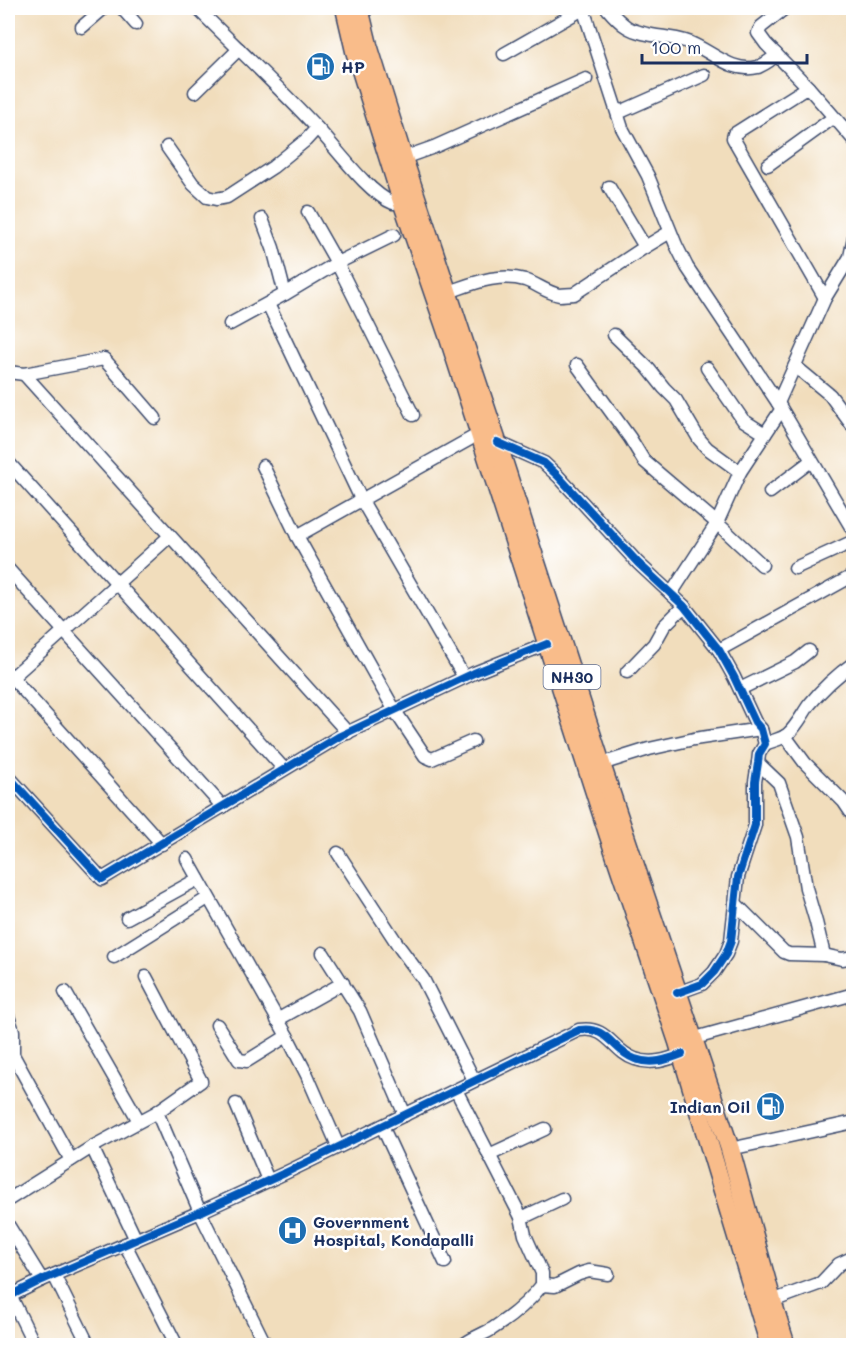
<svg xmlns="http://www.w3.org/2000/svg" width="861" height="1353" font-family="Mali,sans-serif">
  <style>
    .lines { fill: none; stroke-linecap: round; stroke-linejoin: round }
    .minor-casing { stroke: #3b496c; stroke-width: 15 }
    .highway-casing { stroke: #3b496c; stroke-width: 21 }
    .minor { stroke: #fff; stroke-width: 12 }
    .highway { stroke: #f9bc8a; stroke-width: 18 }
    .cycleway-casing { stroke: #fff; stroke-width: 11 }
    .cycleway { stroke: #0057b8; stroke-width: 8 }
    .labels { text-anchor: middle; dominant-baseline: central; stroke-width: 5; stroke-linejoin: round; paint-order: stroke }
    .shield { fill: #fff; stroke: #5f6d8e; stroke-width: 1.5 }
    .shield-label { font-size: 15px; font-weight: bold; fill: #1b2f5e }
    .poi-label { font-size: 16px; font-weight: bold; fill: #1b2f5e; stroke: #fff; text-anchor: start }
  </style>
  <rect width="100%" height="100%" fill="#fff"/>
  <filter id="ink" filterUnits="userSpaceOnUse"><feTurbulence type="fractalNoise" baseFrequency=".0167" numOctaves="2"/><feDisplacementMap in="SourceGraphic" scale="12" xChannelSelector="R" yChannelSelector="G"/><feConvolveMatrix kernelMatrix="1 2 1 2 8 2 1 2 1" color-interpolation-filters="sRGB"/></filter>
  <filter id="wash" filterUnits="userSpaceOnUse"><feTurbulence type="fractalNoise" baseFrequency=".008" numOctaves="4" result="noise"/><feDisplacementMap in="SourceGraphic" scale="24" xChannelSelector="R" yChannelSelector="G"/><feGaussianBlur stdDeviation="1.35" result="paint"/><feColorMatrix in="noise" values="0 0 0 0 0 0 0 0 0 0 0 0 0 0 0 0 0 1.4 0 .05"/><feComposite in="paint" operator="in"/></filter>
  <g filter="url(#wash)">
    <rect width="100%" height="100%" fill="#f1ddbc"/>
  </g>
  <g filter="url(#ink)">
    <g class="lines">
      <defs>
        <g id="minor">
          <polyline points="122,8 136,24"/>
          <path d="M197,8C237,48 279,87 318,129C337,149 368,193 393,203L407,199"/>
          <polyline points="583,8 622,128 648,176 676,245 687,267 778,403 854,532"/>
          <path d="M607,8C613,15 619,22 627,27C641,36 668,36 685,41C709,48 730,74 758,67C765,64 771,61 776,54"/>
          <polyline points="785,8 761,27 758,33 766,44 808,87 854,140"/>
          <polyline points="82,27 104,8"/>
          <polyline points="504,54 583,9"/>
          <polyline points="808,87 734,134 733,138 825,298"/>
          <polyline points="195,92 239,49"/>
          <polyline points="618,113 704,75"/>
          <polyline points="167,147 193,184 207,197 216,199 227,197 273,167 306,140 317,128"/>
          <polyline points="403,158 434,147 586,79"/>
          <polyline points="768,165 833,118"/>
          <polyline points="609,187 645,247"/>
          <polyline points="308,212 337,263 413,415"/>
          <polyline points="262,219 273,248 285,294"/>
          <path d="M448,292C472,284 499,272 525,280C537,284 547,293 560,295C564,295 569,294 574,294L645,247L670,232"/>
          <polyline points="268,304 361,499 464,677"/>
          <polyline points="230,324 285,294 337,263 394,235"/>
          <polyline points="614,335 648,368 664,388 676,400 699,439 707,448 740,472"/>
          <polyline points="577,365 630,438 644,461 717,523 762,565"/>
          <polyline points="795,366 830,395 854,428"/>
          <polyline points="707,368 743,420 765,434"/>
          <polyline points="8,372 24,374 104,359 155,418"/>
          <polyline points="24,374 348,733"/>
          <polyline points="778,403 825,298 850,257 854,237"/>
          <polyline points="497,442 544,463 558,476 638,563 684,606 707,635 719,650 734,677 755,722 761,729 765,744 759,754 758,763 755,782 755,825 738,877 731,941 726,954 714,972 702,984 677,993"/>
          <polyline points="8,462 284,769"/>
          <polyline points="263,466 297,536 395,711 425,756 432,759 473,741"/>
          <polyline points="770,492 811,461"/>
          <polyline points="297,536 479,434"/>
          <polyline points="795,568 854,541"/>
          <polyline points="8,569 223,807"/>
          <polyline points="671,594 717,523 740,472 781,410"/>
          <polyline points="719,650 854,575"/>
          <polyline points="627,672 654,644 664,626 684,606"/>
          <polyline points="8,673 162,844"/>
          <polyline points="8,681 170,536"/>
          <polyline points="740,689 795,662 809,651"/>
          <polyline points="785,736 805,763 844,802 854,817"/>
          <path d="M765,744C772,741 781,739 787,735C797,726 802,715 809,705C822,689 837,675 854,663"/>
          <polyline points="758,763 779,783 798,837 806,888 816,922 824,955"/>
          <polyline points="601,764 649,749 694,739 761,729"/>
          <polyline points="8,776 102,879 340,736 474,673 547,644"/>
          <polyline points="338,853 400,948 423,979 474,1080"/>
          <polyline points="187,859 287,1036 307,1075 338,1146"/>
          <polyline points="735,903 784,952 789,954 824,955 842,959 854,957"/>
          <polyline points="127,918 198,879"/>
          <polyline points="323,953 360,1011 405,1115"/>
          <polyline points="114,957 208,898"/>
          <polyline points="65,992 139,1121"/>
          <polyline points="8,1016 13,1031 13,1055 71,1160"/>
          <polyline points="277,1020 343,983"/>
          <polyline points="217,1025 239,1060 247,1061 287,1036"/>
          <polyline points="688,1040 854,994"/>
          <polyline points="456,1090 521,1217 528,1215 562,1199"/>
          <polyline points="236,1104 268,1180"/>
          <polyline points="157,1112 200,1212 266,1346"/>
          <polyline points="382,1126 445,1262"/>
          <polyline points="92,1147 136,1240"/>
          <polyline points="730,1149 854,1122"/>
          <polyline points="489,1155 545,1129"/>
          <polyline points="8,1200 92,1147 157,1112 201,1081 146,977"/>
          <polyline points="8,1225 42,1280"/>
          <polyline points="125,1244 177,1346"/>
          <polyline points="54,1275 89,1346"/>
          <polyline points="542,1285 555,1286 579,1274 589,1271 608,1274"/>
          <polyline points="10,1295 35,1346"/>
          <path d="M8,1297L42,1280L200,1212L285,1173L579,1030C608,1025 612,1051 635,1059C651,1065 667,1060 682,1054"/>
          <polyline points="772,1301 821,1283 839,1264 854,1257"/>
          <path d="M462,1346C471,1338 482,1335 492,1329C511,1317 528,1303 542,1285V1273L525,1235L521,1217"/>
        </g>
        <g id="highway">
          <polyline points="345,8 355,51 402,201 448,335 609,836 678,1042 770,1346"/>
          <polyline points="359,8 368,45 403,158 497,442 601,764 730,1149 772,1301 786,1346"/>
        </g>
      </defs>
      <use href="#minor" class="minor-casing"/>
      <use href="#highway" class="highway-casing"/>
      <use href="#minor" class="minor"/>
      <use href="#highway" class="highway"/>
      <defs>
        <g id="cycleway">
          <polyline points="497,442 544,463 558,476 638,563 684,606 707,635 719,650 734,677 755,722 761,729 765,744 759,754 758,763 755,782 755,825 738,877 731,941 726,954 714,972 702,984 677,993"/>
          <polyline points="8,776 102,879 340,736 474,673 547,644"/>
          <path d="M8,1297L42,1280L200,1212L285,1173L579,1030C608,1025 612,1051 635,1059C651,1065 667,1060 682,1054"/>
        </g>
      </defs>
      <use href="#cycleway" class="cycleway-casing"/>
      <use href="#cycleway" class="cycleway"/>
    </g>
  </g>
  <defs>
    <symbol id="fuel-disc" viewBox="-11 -11 22 22"><circle r="9.5" fill="#1f6fb2" stroke="#fff"/><path d="M-5.5-6h7V0h2V4h1.3V-2.5L3-4.5l.8-.8L6-3V5H2.5V1h-1V6h-7ZM-4.2-4.7v3.2H.2V-4.7Z" fill="#fff"/></symbol>
    <symbol id="hospital-disc" viewBox="-11 -11 22 22"><circle r="9.5" fill="#1f6fb2" stroke="#fff"/><path d="M-5-5h3v3.5h4V-5h3V5h-3V1.5h-4V5h-3Z" fill="#fff"/></symbol>
  </defs>
  <g fill-rule="evenodd">
    <use href="#fuel-disc" x="304" y="50" width="33" height="33"/>
    <use href="#fuel-disc" x="754" y="1090" width="33" height="33"/>
    <use href="#hospital-disc" x="276" y="1214" width="33" height="33"/>
  </g>
  <g class="labels">
    <rect class="shield" x="543.5" y="665" width="57" height="24" rx="4.5"/>
    <g class="shield-label">
      <text x="572" y="677">NH30</text>
    </g>
    <g class="poi-label">
      <text x="341" y="66">HP</text>
      <text x="750" y="1106" text-anchor="end">Indian Oil</text>
      <text x="313" y="1221">Government<tspan x="313" dy="18">Hospital, Kondapalli</tspan></text>
    </g>
  </g>
  <rect width="861" height="1353" fill="none" stroke="#fff" stroke-width="30"/>
  <path d="M642 54v9h165v-9" fill="none" stroke="#1b2f5e" stroke-width="3"/>
  <text x="651" y="54" font-size="18" fill="#1b2f5e" stroke="#ffffff" stroke-width="4.5" paint-order="stroke">100 m</text>
</svg>
